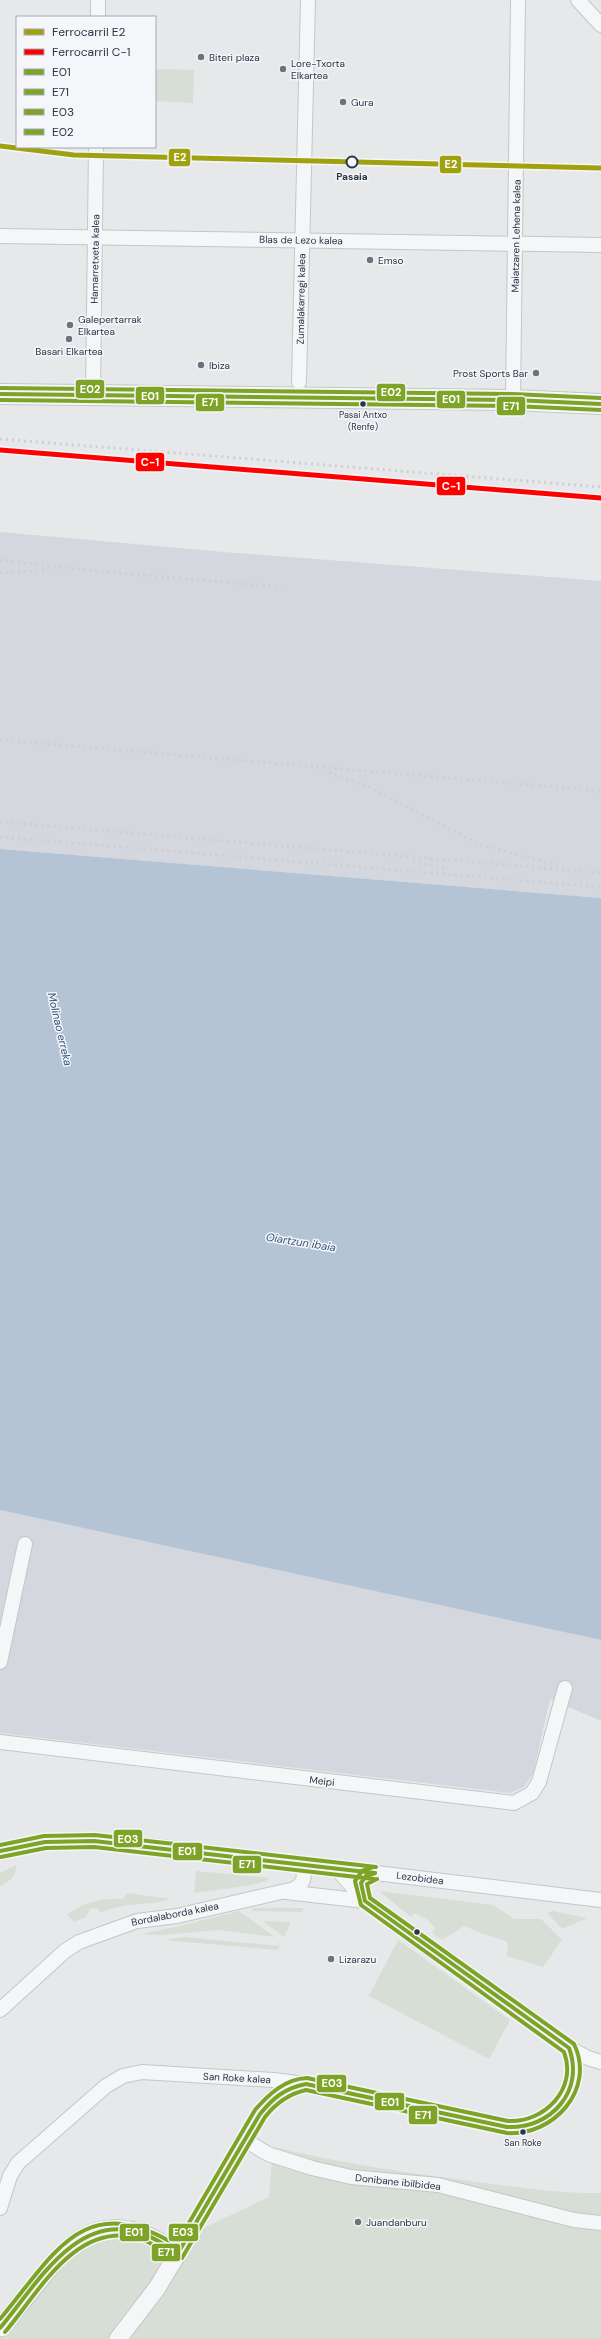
<svg xmlns="http://www.w3.org/2000/svg" width="601" height="2339" font-family="'DM Sans',sans-serif">
  <style>
    .built { fill: #d4d7dd }
    .green { fill: #d6ded6 }
    .water { fill: #b4c4d5 }
    .lines { fill: none; stroke-linecap: round; stroke-linejoin: round }
    .minor-casing { stroke: #c4c6c8; stroke-width: 16 }
    .tertiary-casing { stroke: #c4c6c8; stroke-width: 19 }
    .secondary-casing { stroke: #c4c6c8; stroke-width: 22 }
    .minor { stroke: #f5f6f7; stroke-width: 14 }
    .tertiary { stroke: #f5f6f7; stroke-width: 17 }
    .secondary { stroke: #f8f8f8; stroke-width: 20 }
    .rail { stroke: #cecfd2; stroke-width: 3; stroke-dasharray: 2 4; stroke-linecap: butt }
    .bus-1-casing { stroke: #f4f6f9; stroke-width: 7 }
    .bus-2-casing { stroke: #f4f6f9; stroke-width: 7 }
    .bus-3-casing { stroke: #f4f6f9; stroke-width: 7 }
    .bus-4-casing { stroke: #f4f6f9; stroke-width: 7 }
    .bus-1 { stroke: #7ea427; stroke-width: 4 }
    .bus-2 { stroke: #7ea427; stroke-width: 4 }
    .bus-3 { stroke: #7ea427; stroke-width: 4 }
    .bus-4 { stroke: #7ea427; stroke-width: 4 }
    .rail-1-casing { stroke: #f4f6f9; stroke-width: 8 }
    .rail-2-casing { stroke: #f4f6f9; stroke-width: 8 }
    .rail-1 { stroke: #9fa20e; stroke-width: 5 }
    .rail-2 { stroke: #f00; stroke-width: 5 }
    .poi-dot { fill: #6c737f; stroke: #f4f6f9; stroke-width: 1.5 }
    .stop-dot { fill: #f4f6f9; stroke: #2b3445; stroke-width: 2 }
    .bus-dot { fill: #2b3445; stroke: #f4f6f9; stroke-width: 1.5 }
    .labels { text-anchor: middle; dominant-baseline: central; stroke-width: 3; stroke-linejoin: round; paint-order: stroke }
    .bus-label { font-size: 9px; fill: #2b3445; stroke: #f4f6f9 }
    .poi-label { font-size: 10px; fill: #2b3445; stroke: #f4f6f9; text-anchor: start }
    .stop-label { font-size: 10px; font-weight: bold; fill: #2b3445; stroke: #f4f6f9 }
    .street-label { font-size: 10px; fill: #2b3445; stroke: #f4f6f9 }
    .water-label { font-size: 11px; font-style: italic; fill: #34527a; stroke: #f4f6f9 }
    .line-badge { stroke: #f4f6f9; stroke-width: 1.5 }
    .badge-label { font-size: 11px; text-anchor: middle; font-weight: bold; fill: #fff }
  </style>
  <rect width="100%" height="100%" fill="#e6e8ea"/>
  <g class="built">
    <polygon points="0,532 224,552 601,581 601,898 0,849"/>
    <polygon points="0,1510 601,1640 601,1721 550,1699 533,1774 524,1787 510,1793 0,1733"/>
  </g>
  <g class="green">
    <polygon points="155,69 194,70 193,103 155,101"/>
    <path d="M16,1865C17,1876 9,1882 0,1886V1873Z"/>
    <polygon points="196,1871 269,1878 269,1880 252,1885 194,1893"/>
    <polygon points="379,1891 493,1905 514,1919 541,1919 562,1940 543,1967 507,1956 508,1945 506,1941 486,1935 464,1926 442,1940 432,1933 435,1928 427,1919 415,1913 411,1917"/>
    <path d="M128,1893L171,1899C148,1906 122,1902 101,1913L97,1908L90,1909L86,1917L74,1922L67,1914C86,1902 100,1898 123,1899Z"/>
    <polygon points="254,1908 304,1908 302,1912 251,1911"/>
    <polygon points="239,1911 275,1937 218,1930 163,1935 141,1934 180,1926"/>
    <polygon points="553,1911 587,1918 562,1929 548,1913"/>
    <polygon points="263,1921 291,1922 284,1937"/>
    <polygon points="183,1937 280,1946 278,1950 165,1940"/>
    <polygon points="398,1940 510,2020 489,2059 369,1996"/>
    <path d="M273,2147C340,2163 409,2173 477,2182C518,2187 559,2194 601,2193V2339H0V2328L57,2258L110,2229L165,2246L269,2197Z"/>
  </g>
  <polygon class="water" points="0,849 601,898 601,1640 0,1510"/>
  <g class="lines">
    <defs>
      <g id="minor">
        <polyline points="578,0 601,25"/>
        <polyline points="98,17 98,0"/>
        <polyline points="0,236 601,245"/>
        <polyline points="299,382 308,0"/>
        <polyline points="93,395 96,147"/>
        <polyline points="513,400 518,0"/>
        <polyline points="0,1662 25,1544"/>
        <polyline points="0,1742 514,1803 532,1793 539,1782 565,1688"/>
        <path d="M0,1851C73,1829 153,1847 226,1855C351,1869 476,1886 601,1900"/>
        <polyline points="335,1867 365,1901 411,1936 569,2048 588,2058 601,2062"/>
        <polyline points="286,1892 365,1901"/>
        <path d="M0,2010L65,1951L79,1942L137,1921L177,1916L294,1889C307,1882 307,1869 294,1862"/>
        <polyline points="245,2140 268,2154 312,2168 351,2177 438,2185 574,2220 601,2223"/>
        <path d="M0,2208L10,2176L18,2163L106,2086L123,2076L142,2072L273,2080L306,2084L517,2128C552,2123 588,2084 569,2048"/>
        <polyline points="178,2253 260,2114 276,2095 299,2085"/>
      </g>
      <path id="tertiary" d="M0,2328C13,2313 26,2297 39,2281C66,2247 90,2219 138,2232C153,2236 165,2246 178,2253L157,2288L118,2339"/>
      <polyline id="secondary" points="0,394 513,400 601,404"/>
    </defs>
    <use href="#minor" class="minor-casing"/>
    <use href="#tertiary" class="tertiary-casing"/>
    <use href="#secondary" class="secondary-casing"/>
    <use href="#minor" class="minor"/>
    <use href="#tertiary" class="tertiary"/>
    <use href="#secondary" class="secondary"/>
    <g class="rail">
      <polyline points="0,439 601,487"/>
      <polyline points="0,560 95,571 281,587"/>
      <polyline points="0,573 49,570"/>
      <polyline points="0,740 601,791"/>
      <polyline points="329,773 367,786 479,844 556,865"/>
      <polyline points="0,822 601,873"/>
      <polyline points="0,837 601,887"/>
      <polyline points="413,861 448,870"/>
    </g>
    <defs>
      <g id="bus-1">
        <polyline points="0,394 513,400 601,404"/>
        <polyline points="0,1851 45,1842 94,1841 375,1873"/>
        <path d="M0,2328C36,2286 77,2209 143,2234C156,2238 167,2247 178,2253L260,2114C273,2098 285,2088 306,2084L507,2127C551,2129 585,2091 569,2048L365,1901L361,1883L366,1876L375,1873"/>
      </g>
      <g id="bus-2">
        <polyline points="0,400 513,406 601,410"/>
        <polyline points="1,1857 46,1848 94,1847 374,1879"/>
        <path d="M5,2332C39,2292 76,2221 138,2238C152,2242 163,2252 176,2258H182L265,2117C276,2103 288,2094 306,2090L507,2133C553,2136 596,2090 574,2044L370,1898L367,1884L377,1879"/>
      </g>
      <g id="bus-3">
        <polyline points="0,1845 44,1836 95,1835 376,1867"/>
        <path d="M0,2319C54,2255 83,2188 176,2245L255,2110C269,2094 285,2079 307,2078L508,2121C544,2123 578,2089 564,2052L361,1905L355,1881L362,1871L373,1867"/>
      </g>
      <polyline id="bus-4" points="0,388 513,394 601,398"/>
    </defs>
    <use href="#bus-1" class="bus-1-casing"/>
    <use href="#bus-2" class="bus-2-casing"/>
    <use href="#bus-3" class="bus-3-casing"/>
    <use href="#bus-4" class="bus-4-casing"/>
    <use href="#bus-1" class="bus-1"/>
    <use href="#bus-2" class="bus-2"/>
    <use href="#bus-3" class="bus-3"/>
    <use href="#bus-4" class="bus-4"/>
    <defs>
      <polyline id="rail-1" points="0,146 74,155 601,168"/>
      <polyline id="rail-2" points="0,450 601,498"/>
    </defs>
    <use href="#rail-1" class="rail-1-casing"/>
    <use href="#rail-2" class="rail-2-casing"/>
    <use href="#rail-1" class="rail-1"/>
    <use href="#rail-2" class="rail-2"/>
  </g>
  <g class="poi-dot">
    <circle cx="201" cy="57" r="4"/>
    <circle cx="283" cy="69" r="4"/>
    <circle cx="343" cy="102" r="4"/>
    <circle cx="370" cy="260" r="4"/>
    <circle cx="70" cy="325" r="4"/>
    <circle cx="69" cy="339" r="4"/>
    <circle cx="201" cy="365" r="4"/>
    <circle cx="536" cy="373" r="4"/>
    <circle cx="331" cy="1959" r="4"/>
    <circle cx="358" cy="2222" r="4"/>
  </g>
  <circle class="stop-dot" cx="352" cy="162" r="5.5"/>
  <g class="bus-dot">
    <circle cx="363" cy="404" r="3.5"/>
    <circle cx="417" cy="1932" r="3.5"/>
    <circle cx="523" cy="2132" r="3.5"/>
  </g>
  <g class="labels">
    <g class="bus-label">
      <text x="363" y="415">Pasai Antxo<tspan x="363" dy="12">(Renfe)</tspan></text>
      <text x="523" y="2143">San Roke</text>
    </g>
    <g class="poi-label">
      <text x="209" y="57">Biteri plaza</text>
      <text x="291" y="63">Lore-Txorta<tspan x="291" dy="12">Elkartea</tspan></text>
      <text x="351" y="102">Gura</text>
      <text x="378" y="260">Emso</text>
      <text x="78" y="319">Galepertarrak<tspan x="78" dy="12">Elkartea</tspan></text>
      <text x="69" y="351" text-anchor="middle">Basari Elkartea</text>
      <text x="209" y="365">Ibiza</text>
      <text x="528" y="373" text-anchor="end">Prost Sports Bar</text>
      <text x="339" y="1959">Lizarazu</text>
      <text x="366" y="2222">Juandanburu</text>
    </g>
    <g class="stop-label">
      <text x="352" y="176">Pasaia</text>
    </g>
    <g class="street-label">
      <text transform="translate(516 236) rotate(-89)">Maiatzaren Lehena kalea</text>
      <text transform="translate(301 240) rotate(1)">Blas de Lezo kalea</text>
      <text transform="translate(95 259) rotate(-89)">Hamarretxeta kalea</text>
      <text transform="translate(301 299) rotate(-89)">Zumalakarregi kalea</text>
      <text transform="translate(322 1781) rotate(7)">Meipi</text>
      <text transform="translate(420 1878) rotate(7)">Lezobidea</text>
      <text transform="translate(175 1914) rotate(-11)">Bordalaborda kalea</text>
      <text transform="translate(237 2078) rotate(3)">San Roke kalea</text>
      <text transform="translate(398 2182) rotate(6)">Donibane ibilbidea</text>
    </g>
    <g class="water-label">
      <text transform="translate(60 1029) rotate(77)">Molinao erreka</text>
      <text transform="translate(301 1242) rotate(9)">Oiartzun ibaia</text>
    </g>
  </g>
  <g class="line-badge">
    <rect x="168" y="148" width="23" height="19" rx="4" fill="#9fa20e"/>
    <rect x="439" y="155" width="23" height="19" rx="4" fill="#9fa20e"/>
    <rect x="75" y="379" width="30" height="20" rx="4" fill="#7ea427"/>
    <rect x="376" y="383" width="30" height="19" rx="4" fill="#7ea427"/>
    <rect x="135" y="386" width="30" height="19" rx="4" fill="#7ea427"/>
    <rect x="436" y="390" width="30" height="19" rx="4" fill="#7ea427"/>
    <rect x="195" y="393" width="30" height="19" rx="4" fill="#7ea427"/>
    <rect x="496" y="396" width="30" height="20" rx="4" fill="#7ea427"/>
    <rect x="135" y="452" width="30" height="20" rx="4" fill="#f00"/>
    <rect x="436" y="476" width="30" height="20" rx="4" fill="#f00"/>
    <rect x="113" y="1829" width="30" height="19" rx="4" fill="#7ea427"/>
    <rect x="172" y="1842" width="31" height="19" rx="4" fill="#7ea427"/>
    <rect x="232" y="1855" width="30" height="19" rx="4" fill="#7ea427"/>
    <rect x="316" y="2074" width="31" height="19" rx="4" fill="#7ea427"/>
    <rect x="374" y="2092" width="31" height="19" rx="4" fill="#7ea427"/>
    <rect x="408" y="2105" width="30" height="20" rx="4" fill="#7ea427"/>
    <rect x="119" y="2223" width="31" height="19" rx="4" fill="#7ea427"/>
    <rect x="168" y="2223" width="31" height="19" rx="4" fill="#7ea427"/>
    <rect x="151" y="2243" width="30" height="19" rx="4" fill="#7ea427"/>
  </g>
  <g class="badge-label">
    <text x="180" y="161">E2</text>
    <text x="451" y="168">E2</text>
    <text x="90" y="393">E02</text>
    <text x="391" y="396">E02</text>
    <text x="150" y="400">E01</text>
    <text x="451" y="403">E01</text>
    <text x="210" y="406">E71</text>
    <text x="511" y="410">E71</text>
    <text x="150" y="466">C-1</text>
    <text x="451" y="490">C-1</text>
    <text x="128" y="1843">E03</text>
    <text x="187" y="1855">E01</text>
    <text x="247" y="1868">E71</text>
    <text x="332" y="2087">E03</text>
    <text x="390" y="2106">E01</text>
    <text x="423" y="2119">E71</text>
    <text x="134" y="2236">E01</text>
    <text x="183" y="2236">E03</text>
    <text x="166" y="2256">E71</text>
  </g>
  <rect x="16" y="16" width="140" height="132" fill="#f4f6f9" stroke="#a4a8b1"/>
  <rect x="24" y="29" width="20" height="6" fill="#9fa20e" stroke="#a4a8b1"/>
  <text x="52" y="36" font-size="12" fill="#2b3445">Ferrocarril E2</text>
  <rect x="24" y="49" width="20" height="6" fill="#ff0000" stroke="#a4a8b1"/>
  <text x="52" y="56" font-size="12" fill="#2b3445">Ferrocarril C-1</text>
  <rect x="24" y="69" width="20" height="6" fill="#7ea427" stroke="#a4a8b1"/>
  <text x="52" y="76" font-size="12" fill="#2b3445">E01</text>
  <rect x="24" y="89" width="20" height="6" fill="#7ea427" stroke="#a4a8b1"/>
  <text x="52" y="96" font-size="12" fill="#2b3445">E71</text>
  <rect x="24" y="109" width="20" height="6" fill="#7ea427" stroke="#a4a8b1"/>
  <text x="52" y="116" font-size="12" fill="#2b3445">E03</text>
  <rect x="24" y="129" width="20" height="6" fill="#7ea427" stroke="#a4a8b1"/>
  <text x="52" y="136" font-size="12" fill="#2b3445">E02</text>
</svg>
